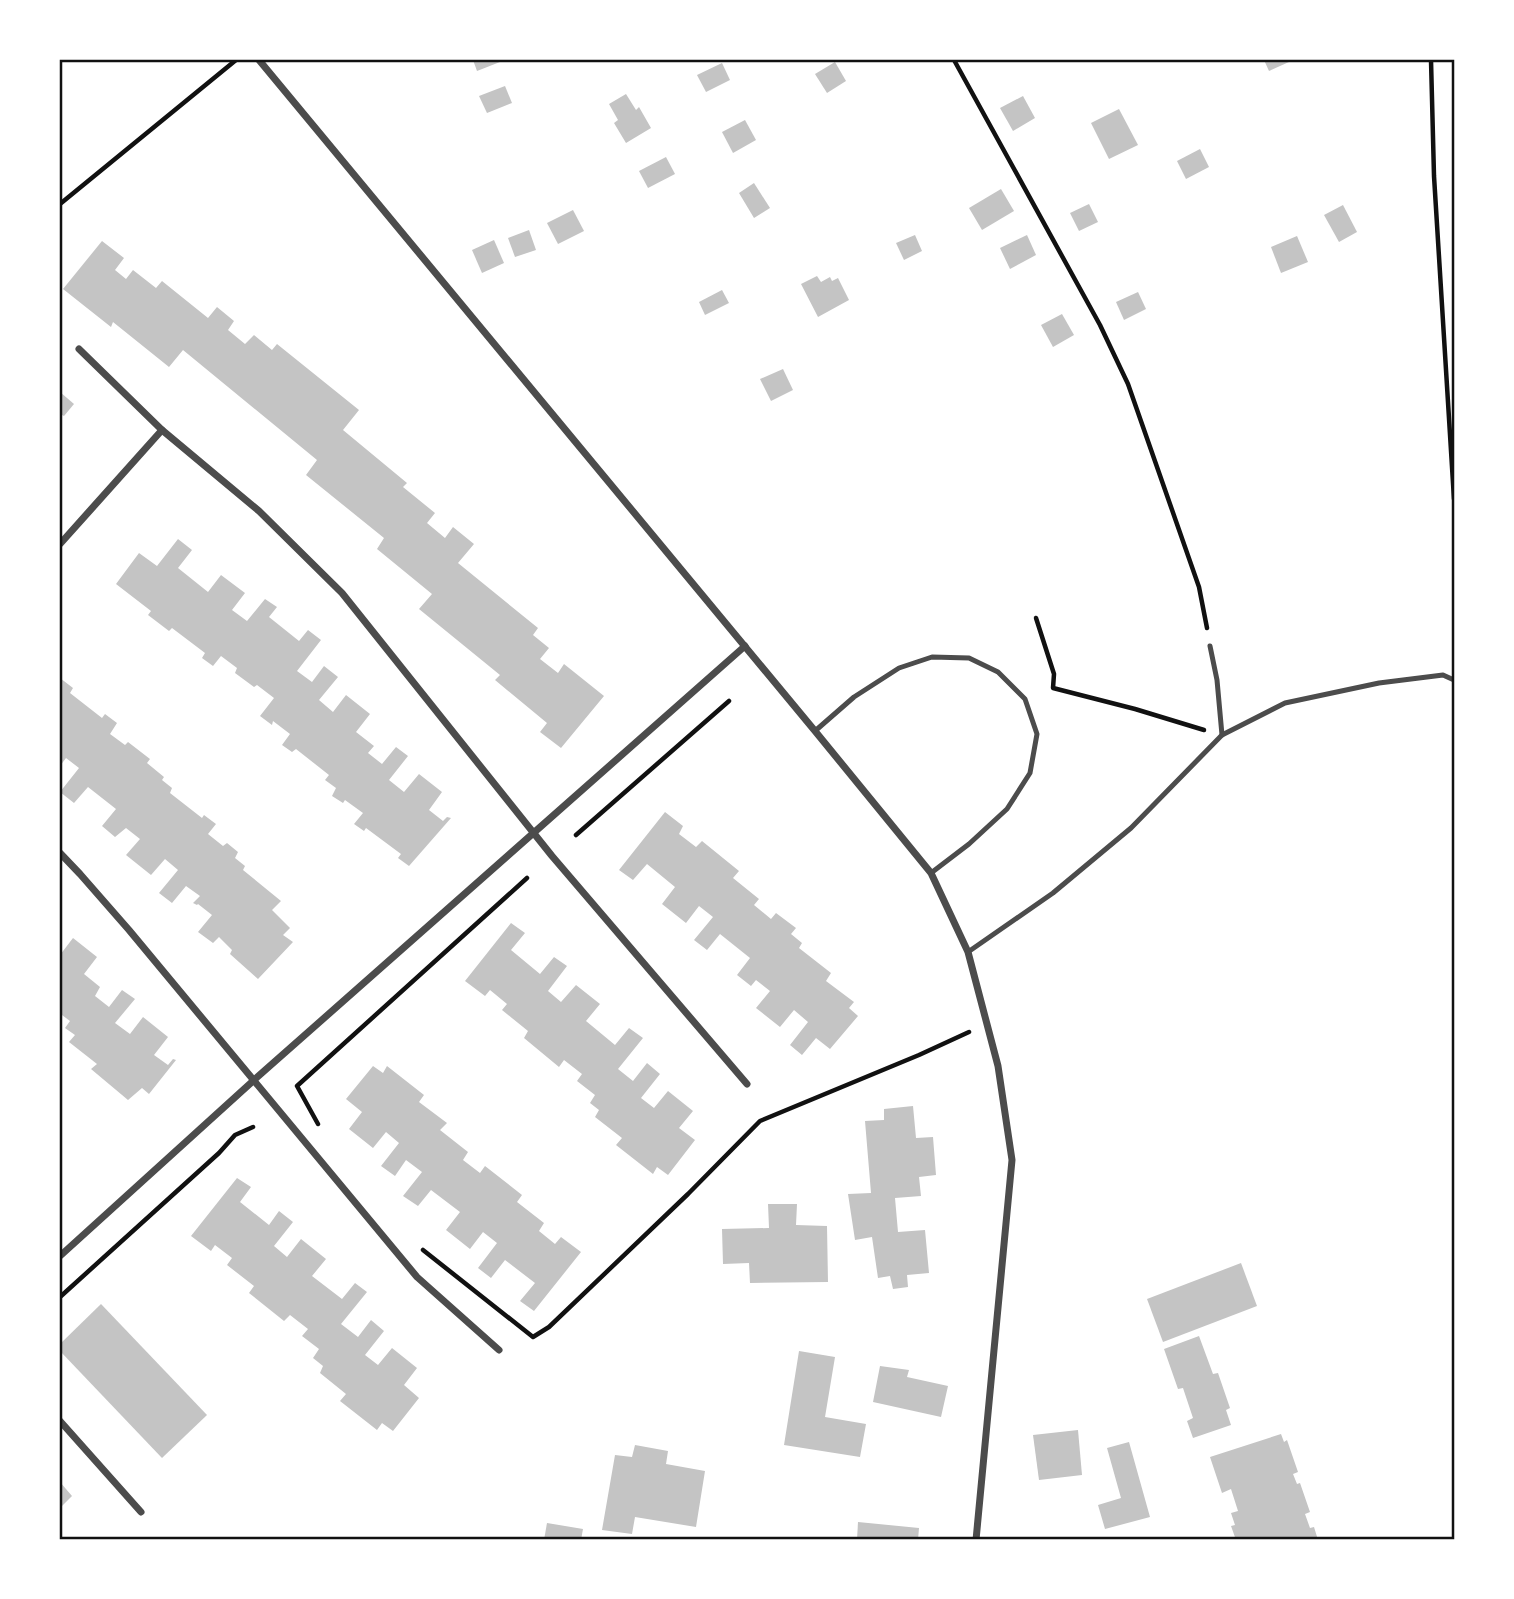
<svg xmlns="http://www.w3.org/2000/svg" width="1514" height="1599" font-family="'Sofia Sans Condensed',sans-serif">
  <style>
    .building { fill: #c4c4c4 }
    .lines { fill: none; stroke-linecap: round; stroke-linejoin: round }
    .path { stroke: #111; stroke-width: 4.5 }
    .service { stroke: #4c4c4c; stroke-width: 5 }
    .minor { stroke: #4c4c4c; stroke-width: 7 }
    .neatline { fill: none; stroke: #111; stroke-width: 2.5 }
  </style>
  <rect width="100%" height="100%" fill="#fff"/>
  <g class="building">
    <polygon points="473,60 499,60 500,62 477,71"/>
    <polygon points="1264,60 1288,60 1289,62 1269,71"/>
    <polygon points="835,62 846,81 827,93 815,74"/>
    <polygon points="722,63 730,80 706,92 697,75"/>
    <polygon points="505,86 512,103 487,113 479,96"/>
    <polygon points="626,94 636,110 639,107 651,128 626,143 614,123 618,120 609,104"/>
    <polygon points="1023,96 1035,118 1013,131 1000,108"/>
    <polygon points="1119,109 1138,145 1109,159 1091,123"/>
    <polygon points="745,120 756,140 733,153 722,132"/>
    <polygon points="1200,149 1209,167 1186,179 1177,161"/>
    <polygon points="666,157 675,174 648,188 639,171"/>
    <polygon points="754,183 770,208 754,218 739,193"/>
    <polygon points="1001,189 1014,211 982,230 969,208"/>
    <polygon points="1089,204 1098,222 1079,231 1070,213"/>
    <polygon points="1343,205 1357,232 1339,242 1324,215"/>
    <polygon points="573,210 584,231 558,244 547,223"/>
    <polygon points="529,230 536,250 515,257 508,238"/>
    <polygon points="915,235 922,251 904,260 896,243"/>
    <polygon points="1027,235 1036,255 1010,269 1000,248"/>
    <polygon points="1297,236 1308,262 1281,273 1271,247"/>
    <polygon points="494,240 504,263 482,273 472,250"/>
    <polygon points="102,241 124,258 115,270 126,279 133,270 156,288 162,281 208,318 217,307 234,321 228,330 245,344 254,335 272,350 277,344 359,410 343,430 407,483 403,487 435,513 427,523 445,538 453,527 474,544 458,563 538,628 533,635 549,648 540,659 558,673 564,664 604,696 561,748 540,732 547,723 495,680 500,675 419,609 432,594 377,549 384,538 306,475 317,460 183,350 169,367 113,322 111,327 63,289"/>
    <polygon points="817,276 821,282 830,277 832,281 838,278 849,300 818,317 801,284"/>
    <polygon points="722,290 729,303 705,315 699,302"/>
    <polygon points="1138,292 1146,309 1124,320 1116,302"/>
    <polygon points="1062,314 1074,335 1053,347 1041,325"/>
    <polygon points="783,369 793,390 771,401 760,379"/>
    <polygon points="60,392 74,404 64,416 60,414"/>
    <polygon points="178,539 192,550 178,568 208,592 221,575 245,593 232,610 247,621 265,599 277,607 269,617 299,641 308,630 321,640 297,671 312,682 324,666 338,677 319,700 333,712 346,695 370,714 356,732 374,746 368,753 382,764 396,747 408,756 389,780 404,792 419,774 442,792 429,810 443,821 447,817 451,818 409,866 398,858 401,854 366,828 364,831 354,824 363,813 345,800 343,803 332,796 336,788 325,780 329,775 296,749 292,752 282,745 290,734 273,721 272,725 260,716 274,698 257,685 254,687 235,673 237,668 221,656 213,666 202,658 205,653 172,628 169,631 148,615 151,611 116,584 139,553 157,566"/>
    <polygon points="60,678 73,688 70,693 102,718 105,714 117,723 110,734 125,745 128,742 150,759 147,763 164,777 162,780 172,788 170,793 202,818 204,815 216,824 208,834 223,846 227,843 238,852 235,858 245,866 243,870 281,901 272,910 290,928 283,935 293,942 258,979 230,954 232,950 219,937 213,943 198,932 212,915 198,904 197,905 193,903 200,896 186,886 172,903 159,893 178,870 165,859 151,875 126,855 140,839 126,828 115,837 102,826 116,809 88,787 74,803 60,792 79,768 66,758 60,766"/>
    <polygon points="665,812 683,826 679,834 696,847 702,841 739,871 733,878 759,899 754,905 771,919 776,913 796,928 791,934 802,943 799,948 831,973 826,981 854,1002 849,1008 858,1016 830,1049 816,1038 802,1055 790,1045 808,1022 794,1010 780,1027 756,1008 770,991 756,980 751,986 737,975 750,958 720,934 707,950 694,940 713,917 699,906 686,923 662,904 675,887 647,864 633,880 619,870"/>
    <polygon points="511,923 525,933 511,950 540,974 554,957 567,966 548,991 561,1002 576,985 600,1004 586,1021 615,1045 629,1028 643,1038 618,1069 633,1081 647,1063 660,1074 641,1098 654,1108 668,1091 693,1111 679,1128 695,1140 668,1175 657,1167 653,1174 616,1145 622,1138 595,1117 599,1110 590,1103 595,1095 577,1081 582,1074 564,1060 559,1067 524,1038 528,1031 502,1010 507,1004 490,990 485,996 465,981"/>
    <polygon points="73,938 97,957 84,974 100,987 95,996 109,1007 122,990 135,999 115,1023 130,1034 143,1017 168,1037 154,1055 168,1065 173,1059 176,1060 149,1094 142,1088 128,1100 91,1069 97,1064 69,1042 75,1035 65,1028 70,1021 62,1015 60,1018 60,955"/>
    <polygon points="373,1066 383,1073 387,1066 424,1095 419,1102 447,1123 440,1130 468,1152 463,1160 480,1173 485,1166 522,1195 517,1202 544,1223 539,1231 555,1244 561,1237 581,1252 534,1311 520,1301 535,1283 505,1260 491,1278 478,1268 497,1243 483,1232 470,1249 446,1230 460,1212 431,1190 418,1206 403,1196 422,1172 406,1160 395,1176 381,1166 399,1143 386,1132 373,1148 349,1129 362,1112 346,1099"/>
    <polygon points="913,1106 916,1138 933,1137 936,1175 919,1177 921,1196 895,1198 898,1232 925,1230 929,1273 907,1275 908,1287 893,1289 890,1276 878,1278 872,1237 855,1240 848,1194 871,1193 865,1121 884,1120 884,1109"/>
    <polygon points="237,1178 251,1187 240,1202 269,1225 279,1211 293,1222 274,1246 287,1257 301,1239 326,1259 312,1276 342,1299 355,1283 367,1292 341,1324 358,1337 371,1320 384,1331 365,1355 378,1365 392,1348 417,1368 404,1385 419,1398 393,1431 382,1423 377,1430 340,1401 346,1394 320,1373 323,1366 313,1358 319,1349 302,1336 308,1329 290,1315 284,1321 249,1293 254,1286 227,1265 232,1258 215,1245 211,1251 191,1236"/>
    <polygon points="768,1204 797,1204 796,1225 827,1226 828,1282 750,1283 749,1263 723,1264 722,1229 769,1228"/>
    <polygon points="1241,1263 1257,1306 1163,1342 1147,1299"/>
    <polygon points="101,1304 207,1415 162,1458 60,1351 60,1344"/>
    <polygon points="1199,1336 1213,1374 1218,1373 1230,1408 1226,1410 1231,1425 1193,1438 1187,1421 1193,1418 1183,1388 1178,1389 1164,1349"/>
    <polygon points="799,1351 835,1357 825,1417 866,1424 860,1457 784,1445"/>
    <polygon points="880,1366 909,1370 907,1377 948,1386 941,1417 873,1402"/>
    <polygon points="1078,1430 1082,1475 1039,1480 1033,1435"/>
    <polygon points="1281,1434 1284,1442 1287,1440 1298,1472 1293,1474 1297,1484 1300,1483 1310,1512 1305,1514 1310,1528 1314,1527 1318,1540 1236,1540 1231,1526 1235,1525 1231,1513 1238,1511 1231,1489 1222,1493 1210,1457"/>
    <polygon points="1129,1442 1150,1517 1105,1529 1098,1505 1121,1498 1107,1448"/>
    <polygon points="635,1445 668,1451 666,1464 705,1471 696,1527 635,1517 632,1534 602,1530 615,1455 632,1457"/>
    <polygon points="60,1482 72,1496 60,1508"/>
    <polygon points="858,1522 919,1528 918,1540 857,1540"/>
    <polygon points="547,1523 583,1529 581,1540 544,1540"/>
  </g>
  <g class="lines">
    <g class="path">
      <polyline points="954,60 1100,325 1128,384 1199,587 1207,628"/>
      <polyline points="1431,60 1434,176 1454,499"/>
      <polyline points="60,204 236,60"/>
      <polyline points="1036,618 1054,674 1053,688 1135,709 1204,730"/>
      <polyline points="576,835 729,701"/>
      <polyline points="318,1124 297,1086 527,878"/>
      <polyline points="423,1250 533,1337 549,1327 688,1194 760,1121 919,1055 969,1032"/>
      <polyline points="60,1297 219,1153 235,1135 253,1127"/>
    </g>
    <g class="service">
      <polyline points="1210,646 1217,680 1222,735"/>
      <polyline points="815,731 854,697 899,668 932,657 969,658 998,672 1025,699 1037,734 1030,773 1007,809 969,844 931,873"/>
      <polyline points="968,952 1053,893 1131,828 1222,735 1285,703 1379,683 1443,675 1454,680"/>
    </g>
    <g class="minor">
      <polyline points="259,60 815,731 931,873 968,952 998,1066 1012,1160 976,1540"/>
      <polyline points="79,349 162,430 259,511 342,593 552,856 747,1084"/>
      <polyline points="60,544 162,430"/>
      <polyline points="60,853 80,874 129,930 417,1277 499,1350"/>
      <polyline points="60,1256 254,1080 745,646"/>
      <polyline points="60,1421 141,1512"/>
    </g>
  </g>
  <rect width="1514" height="1599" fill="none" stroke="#ffffff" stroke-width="122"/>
  <rect x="61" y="61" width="1392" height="1477" class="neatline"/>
</svg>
